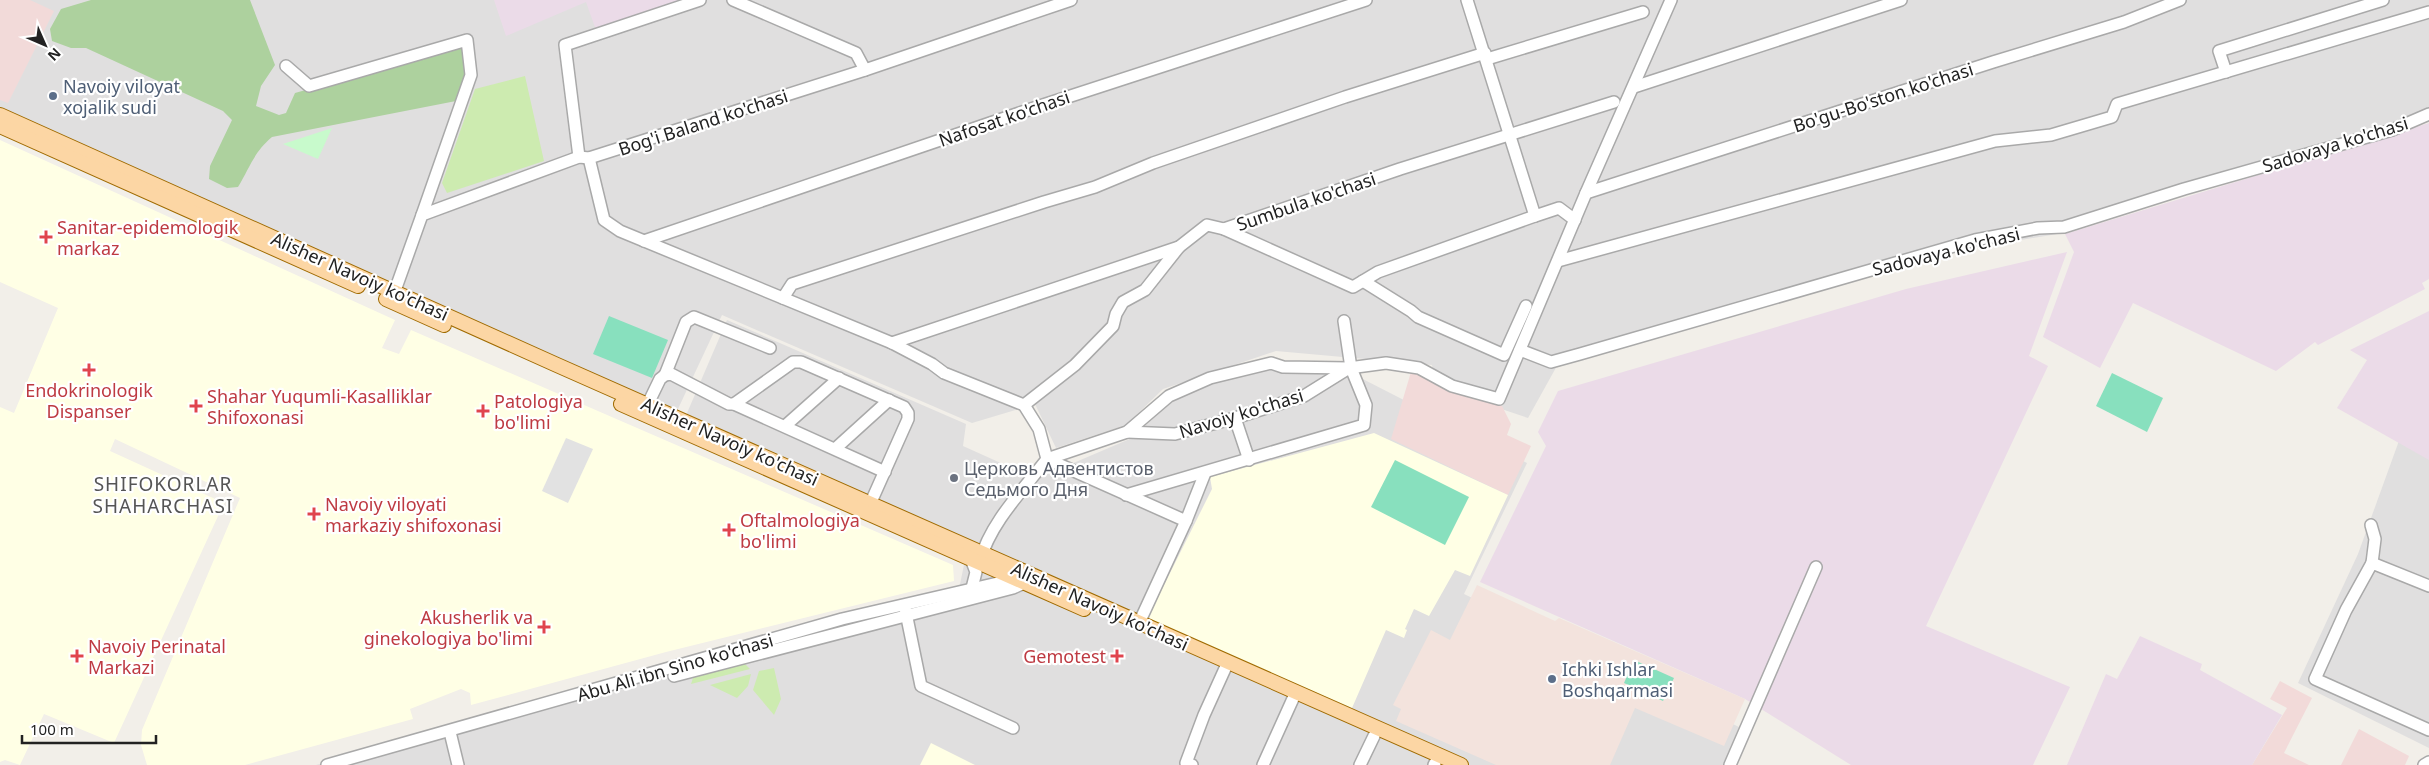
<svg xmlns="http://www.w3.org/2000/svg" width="2429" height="765" font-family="'Noto Sans',sans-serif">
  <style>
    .residential { fill: #e0dfdf }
    .commercial { fill: #f2dad9 }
    .industrial { fill: #ebdbe8 }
    .education { fill: #ffffe5 }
    .military { fill: #f3e3dd }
    .grass { fill: #cdebb0 }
    .forest { fill: #add19e }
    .park { fill: #c8facc }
    .pitch { fill: #88e0be }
    .parking { fill: #e2e2e2 }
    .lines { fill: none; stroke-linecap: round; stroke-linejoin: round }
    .minor-casing { stroke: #a9a9a9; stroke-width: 14 }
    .major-casing { stroke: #a06b00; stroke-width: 16 }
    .minor { stroke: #fff; stroke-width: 11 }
    .major { stroke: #fcd6a4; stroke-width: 14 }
    .service-dot { fill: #5c6f8a; stroke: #fff; stroke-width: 2 }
    .health-dot { fill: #e0444e; stroke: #fff; stroke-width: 2 }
    .worship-dot { fill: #6b7280; stroke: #fff; stroke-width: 2 }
    .labels { text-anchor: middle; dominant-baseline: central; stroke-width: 4.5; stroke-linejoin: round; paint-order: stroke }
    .service-label { font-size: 18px; fill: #4e5e75; stroke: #fff; text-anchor: start }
    .street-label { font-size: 18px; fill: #222; stroke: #fff }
    .health-label { font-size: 18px; fill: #be3a42; stroke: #fff; text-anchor: start }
    .worship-label { font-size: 18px; fill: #5b616d; stroke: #fff; text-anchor: start }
    .neighbourhood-label { font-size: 19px; letter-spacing: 1px; fill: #555; stroke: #fff }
  </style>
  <rect width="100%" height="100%" fill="#f2efe9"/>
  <g class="residential">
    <polygon points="0,0 2429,0 2429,120 2057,234 1967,249 1558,364 1528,418 1436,387 1432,365 1276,351 1163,389 1126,425 1056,448 1035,404 972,423 722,315 677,411 0,109"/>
    <polygon points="727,320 966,424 963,446 1036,479 1132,438 1170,403 1208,384 1268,369 1351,373 1527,463 1464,594 1739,727 1723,765 316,765 959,589 965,560 678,434"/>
    <polygon points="2400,438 2429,453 2429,748 2298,683 2358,554"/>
  </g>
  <g class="commercial">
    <polygon points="0,0 30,0 54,11 8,103 0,100"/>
    <polygon points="1411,372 1502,406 1511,424 1507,435 1531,446 1508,495 1391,439"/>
    <polygon points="2280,681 2312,698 2284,753 2309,765 2252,765 2287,708 2270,699"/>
    <polygon points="2359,729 2409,756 2405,765 2341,765"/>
  </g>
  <g class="industrial">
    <polygon points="494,0 687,0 596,30 586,2 506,36"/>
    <polygon points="2429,123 2429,279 2422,283 2425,289 2318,345 2315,342 2276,371 2133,303 2100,368 2043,337 2074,252 2065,234"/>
    <polygon points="2067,252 2029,356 2048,366 1926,626 2070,687 2033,765 1851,765 1745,699 1480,582 1546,446 1538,432 1558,391 1906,289"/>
    <polygon points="2429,311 2429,460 2337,408 2367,360 2350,350"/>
    <polygon points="2140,636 2202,664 2200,670 2282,715 2252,765 2067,765 2106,674 2117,679"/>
  </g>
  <g class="education">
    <polygon points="0,140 395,320 382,348 399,354 411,330 953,565 954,581 666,652 471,705 470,693 461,689 410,709 413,719 245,765 147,765 141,745 142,730 240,498 115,439 110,451 224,503 114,743 44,714 20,765 5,760 0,762 0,407 14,413 58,308 0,282"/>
    <polygon points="1374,433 1508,495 1470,576 1455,570 1429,616 1414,609 1405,629 1407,630 1404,638 1386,630 1352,708 1147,619 1212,489 1210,477"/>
    <polygon points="931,743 975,765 920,765"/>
  </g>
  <polygon class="military" points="1477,585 1555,621 1559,618 1745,699 1724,746 1635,708 1610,765 1496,765 1396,721 1401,709 1393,705 1431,630 1450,640"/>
  <g class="grass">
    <polygon points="525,76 544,161 447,193 442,183 475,89"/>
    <polygon points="744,663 750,669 691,684 693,678"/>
    <polygon points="774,668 781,699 774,715 753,690 759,671"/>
    <polygon points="751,674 748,686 737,698 710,685"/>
  </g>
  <path class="forest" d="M91,0H250L275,65L261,86L256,106L279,115L286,113L295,93L458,47H464L466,75L456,101L272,137C254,152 250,167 238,187L227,188L209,179L210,166L232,120L223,111L86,48H71L52,41L50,29L61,9Z"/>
  <polygon class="park" points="332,128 318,159 283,144"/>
  <g class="pitch">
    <polygon points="609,316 668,340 652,378 593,354"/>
    <polygon points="2112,373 2163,398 2147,432 2096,406"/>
    <polygon points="1395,460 1469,497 1445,545 1371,507"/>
    <polygon points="1634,660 1674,678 1663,701 1624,683"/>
  </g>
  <polygon class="parking" points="566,438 593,449 568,503 542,491"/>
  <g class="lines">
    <defs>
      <g id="minor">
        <polyline points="733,0 856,53 865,70"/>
        <polyline points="1467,0 1535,216 1559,208 1575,220"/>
        <polyline points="1487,59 1643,12"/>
        <polyline points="286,66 309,86 467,40 471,75 422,215"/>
        <polyline points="2226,72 2219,51 2383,0"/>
        <polyline points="1634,87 1901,0"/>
        <polyline points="579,157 565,45 700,0"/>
        <path d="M589,158L604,220L620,231L892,343L932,364L944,373L1024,405L1039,429L1047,459C1023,490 990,523 980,561"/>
        <polyline points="1586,193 1993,62 2124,22 2180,0"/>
        <polyline points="1224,229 1353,287 1378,272 1535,216"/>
        <polyline points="644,241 1040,106 1366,0"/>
        <polyline points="1558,261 1995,141 2051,135 2112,117 2117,104 2429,12"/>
        <polyline points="1363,281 1411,311 1418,317 1504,355 1526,306"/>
        <polyline points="783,298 792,284 1044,202 1095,187 1153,163 1345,97 1485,53"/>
        <polyline points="392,299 422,215 579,157 589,158 865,70 1071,0"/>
        <polyline points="892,343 1179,247 1207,225 1224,229 1400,169 1614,102"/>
        <polyline points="1520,350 1551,362 1580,354 1975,240 2038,228 2064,227 2184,189 2392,130 2429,114"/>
        <polyline points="665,375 686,322 694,317 770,348"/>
        <polyline points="734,404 885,472"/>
        <polyline points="1024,405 1075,365 1113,326 1116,314 1123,302 1145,290 1179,247"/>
        <polyline points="644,412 660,379 665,375 671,374 729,404 734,404 793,362 801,362 904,407 908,413 908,419 867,511"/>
        <polyline points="1235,418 1249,460"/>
        <polyline points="785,426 839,378"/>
        <polyline points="1127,432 1175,434 1235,418 1304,396 1349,368"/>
        <polyline points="836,448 889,400"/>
        <polyline points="1047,459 1127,432 1169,396 1210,378 1271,363 1283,367 1349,368 1386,363 1419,368 1452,386 1499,399 1586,193 1671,0"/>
        <polyline points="1047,459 1186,521"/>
        <polyline points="1126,495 1364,425 1366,405 1351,368 1344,321"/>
        <polyline points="2371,525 2375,539 2372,563"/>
        <polyline points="971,559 976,572 972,588"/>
        <polyline points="2429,586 2372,563 2346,610 2315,679 2429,730"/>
        <polyline points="905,608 921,686 1013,728"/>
        <polyline points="1139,623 1186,521 1205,473"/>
        <polyline points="674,676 1013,588 1024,583 1029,578"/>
        <polyline points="450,732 458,765"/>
        <polyline points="327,765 842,619 1002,582 1017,575"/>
        <polyline points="1192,765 1186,763 1204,715 1228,662"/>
        <polyline points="1263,765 1296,692"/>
        <polyline points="1360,765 1374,736"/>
        <polyline points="1434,765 1435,763"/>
        <polyline points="1730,765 1816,567"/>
        <polyline points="2424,765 2429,762"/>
      </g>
      <g id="major">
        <polyline points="0,115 557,365 1461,765"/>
        <polyline points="0,126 358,286"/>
        <polyline points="386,299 444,325"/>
        <polyline points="621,404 1084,609"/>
      </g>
    </defs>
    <use href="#minor" class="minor-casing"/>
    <use href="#major" class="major-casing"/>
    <use href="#minor" class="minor"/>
    <use href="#major" class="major"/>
  </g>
  <g class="service-dot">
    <circle cx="53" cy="96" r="5"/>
    <circle cx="1552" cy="679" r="5"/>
  </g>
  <g class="health-dot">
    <path d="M43.5 229.5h5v5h5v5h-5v5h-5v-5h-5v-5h5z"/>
    <path d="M86.5 362.5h5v5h5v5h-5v5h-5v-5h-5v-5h5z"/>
    <path d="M193.5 398.5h5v5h5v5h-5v5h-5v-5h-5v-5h5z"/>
    <path d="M480.5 403.5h5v5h5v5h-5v5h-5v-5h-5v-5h5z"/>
    <path d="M311.5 506.5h5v5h5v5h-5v5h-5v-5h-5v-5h5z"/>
    <path d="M726.5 522.5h5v5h5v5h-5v5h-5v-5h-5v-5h5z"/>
    <path d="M541.5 619.5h5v5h5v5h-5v5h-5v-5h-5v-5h5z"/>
    <path d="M74.5 648.5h5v5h5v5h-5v5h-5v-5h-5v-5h5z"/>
    <path d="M1114.5 648.5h5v5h5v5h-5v5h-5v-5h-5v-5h5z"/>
  </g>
  <circle class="worship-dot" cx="954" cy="478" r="5"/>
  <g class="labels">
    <g class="service-label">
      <text x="63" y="86">Navoiy viloyat<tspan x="63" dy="21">xojalik sudi</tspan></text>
      <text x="1562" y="669">Ichki Ishlar<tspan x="1562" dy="21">Boshqarmasi</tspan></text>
    </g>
    <g class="street-label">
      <text transform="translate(1883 97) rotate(-18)">Bo'gu-Bo'ston ko'chasi</text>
      <text transform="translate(1004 118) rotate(-19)">Nafosat ko'chasi</text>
      <text transform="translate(703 122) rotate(-18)">Bog'i Baland ko'chasi</text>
      <text transform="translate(2335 144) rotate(-17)">Sadovaya ko'chasi</text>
      <text transform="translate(1306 201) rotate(-19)">Sumbula ko'chasi</text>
      <text transform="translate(1946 251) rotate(-14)">Sadovaya ko'chasi</text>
      <text transform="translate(360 276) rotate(24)">Alisher Navoiy ko'chasi</text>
      <text transform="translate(1241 413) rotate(-17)">Navoiy ko'chasi</text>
      <text transform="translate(730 441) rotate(24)">Alisher Navoiy ko'chasi</text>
      <text transform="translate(1100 606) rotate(24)">Alisher Navoiy ko'chasi</text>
      <text transform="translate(675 667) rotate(-16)">Abu Ali ibn Sino ko'chasi</text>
    </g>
    <g class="health-label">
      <text x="57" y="227">Sanitar-epidemologik<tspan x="57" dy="21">markaz</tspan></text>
      <text x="89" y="390" text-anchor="middle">Endokrinologik<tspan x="89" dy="21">Dispanser</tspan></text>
      <text x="207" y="396">Shahar Yuqumli-Kasalliklar<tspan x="207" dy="21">Shifoxonasi</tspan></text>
      <text x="494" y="401">Patologiya<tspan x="494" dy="21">bo'limi</tspan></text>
      <text x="325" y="504">Navoiy viloyati<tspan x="325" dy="21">markaziy shifoxonasi</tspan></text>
      <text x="740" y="520">Oftalmologiya<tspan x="740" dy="21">bo'limi</tspan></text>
      <text x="533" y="617" text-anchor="end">Akusherlik va<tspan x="533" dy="21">ginekologiya bo'limi</tspan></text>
      <text x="88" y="646">Navoiy Perinatal<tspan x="88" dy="21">Markazi</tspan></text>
      <text x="1106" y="656" text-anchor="end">Gemotest</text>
    </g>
    <g class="worship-label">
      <text x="964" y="468">Церковь Адвентистов<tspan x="964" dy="21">Седьмого Дня</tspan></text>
    </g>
    <g class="neighbourhood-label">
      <text x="163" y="484">SHIFOKORLAR<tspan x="163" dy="22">SHAHARCHASI</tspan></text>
    </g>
  </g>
  <g transform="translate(45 45) rotate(135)" stroke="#ffffff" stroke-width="4" paint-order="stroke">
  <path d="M0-4L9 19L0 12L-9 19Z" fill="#222222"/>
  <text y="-8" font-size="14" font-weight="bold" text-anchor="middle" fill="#222222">N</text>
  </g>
  <path d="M22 735v8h134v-8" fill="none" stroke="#222222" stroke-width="2.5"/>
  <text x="30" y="735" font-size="15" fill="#222222" stroke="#ffffff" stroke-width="4" paint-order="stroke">100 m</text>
</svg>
